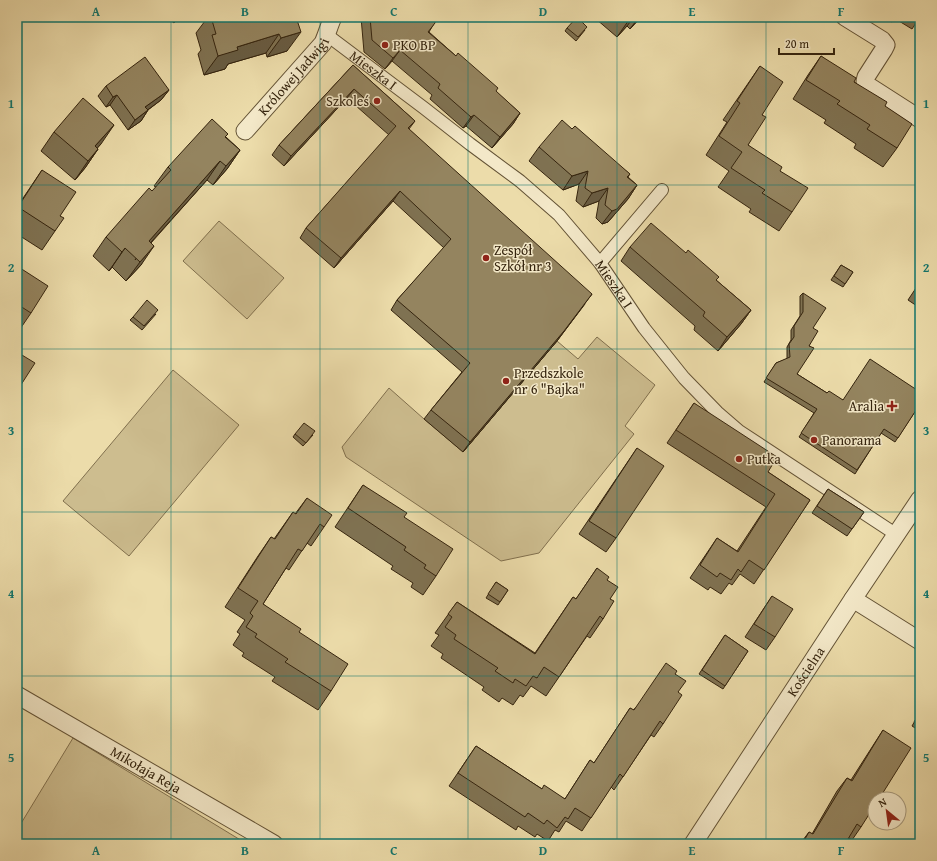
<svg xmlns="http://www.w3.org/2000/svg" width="937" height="861" font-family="'Gentium Book Plus',serif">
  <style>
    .green { fill: #cdbd8f; stroke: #81704e }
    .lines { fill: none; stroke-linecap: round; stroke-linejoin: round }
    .pedestrian-casing { stroke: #635235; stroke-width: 14 }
    .minor-casing { stroke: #635235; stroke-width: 19 }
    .pedestrian { stroke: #f3e8c8; stroke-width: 12 }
    .minor { stroke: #f3e8c8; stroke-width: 17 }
    .wall { fill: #7f7252; stroke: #35240e }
    .shaded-wall { fill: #685c42; stroke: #35240e }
    .building { fill: #94845f; stroke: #35240e }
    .grid { fill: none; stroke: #0f766e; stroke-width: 1; stroke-opacity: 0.55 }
    .poi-dot { fill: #8f2418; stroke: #f3e8c8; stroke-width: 1.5 }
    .labels { text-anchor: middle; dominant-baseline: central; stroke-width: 3; stroke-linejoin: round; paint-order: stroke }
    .poi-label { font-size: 14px; fill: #35240e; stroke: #f3e8c8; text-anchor: start }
    .street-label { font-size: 14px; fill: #35240e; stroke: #f3e8c8 }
    .neatline { fill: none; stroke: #0f766e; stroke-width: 1.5 }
    .grid-label { font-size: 13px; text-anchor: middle; font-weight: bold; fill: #0f766e }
  </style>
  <rect width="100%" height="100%" fill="#ecdcaa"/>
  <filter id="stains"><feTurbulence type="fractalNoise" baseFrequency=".005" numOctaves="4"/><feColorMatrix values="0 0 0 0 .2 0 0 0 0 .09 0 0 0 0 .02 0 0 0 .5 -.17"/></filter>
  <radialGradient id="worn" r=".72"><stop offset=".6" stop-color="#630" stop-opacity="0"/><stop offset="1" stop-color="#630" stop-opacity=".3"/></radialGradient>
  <g class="green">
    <polygon points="219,221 284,278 247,319 183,261"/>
    <polygon points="597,337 655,385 625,426 634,434 539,553 501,561 346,457 342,447 389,388 424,419 463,452 557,341 578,359"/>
    <polygon points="173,370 239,425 129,556 63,501"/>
    <polygon points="73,738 247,844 17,844 17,830"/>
  </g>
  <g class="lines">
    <defs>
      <g id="pedestrian">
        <path id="s1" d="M327,35L424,108L470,144L520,181L559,215L600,263L644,328L684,378L717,412L739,431L897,535"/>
        <polyline points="600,263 662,190"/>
      </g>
      <g id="minor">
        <polyline points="845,17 882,40 886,45 884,49 866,77 865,81 867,85 920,119"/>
        <path id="s2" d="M245,131L323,43C327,34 329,26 333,17"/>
        <polyline points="853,599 920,641"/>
        <path id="s3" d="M17,695L274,844"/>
        <path id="s4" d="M693,844L853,599L920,499"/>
      </g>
    </defs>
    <use href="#pedestrian" class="pedestrian-casing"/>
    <use href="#minor" class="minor-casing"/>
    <use href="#pedestrian" class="pedestrian"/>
    <use href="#minor" class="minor"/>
  </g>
  <g class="wall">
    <polygon points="167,17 179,17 174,23"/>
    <polygon points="208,17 296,17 287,51 267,57 266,53 228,64 225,69 204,75 198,54 201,50 196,33"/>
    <polygon points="361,17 439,17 435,22 429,32 520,113 513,124 492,148 466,126 463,128 430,99 432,95 392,61 385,69 364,52"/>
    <polygon points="597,17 641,17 630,29 627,26 617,37 596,19"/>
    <polygon points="885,17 920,17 912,29 894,18 892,22"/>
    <polygon points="567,28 585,30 576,41 565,31"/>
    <polygon points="821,56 885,106 897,148 883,167 854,148 856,144 824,123 826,120 793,99 808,75"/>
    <polygon points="353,65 415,121 409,129 585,304 557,341 463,452 424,419 431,410 462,372 391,310 397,300 444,248 393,201 334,268 300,238 306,228 389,135 347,98 284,166 272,155 279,145"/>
    <polygon points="760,66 762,115 748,145 780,171 792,212 779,231 749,212 751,209 718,187 729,171 706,155 727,122 723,120"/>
    <polygon points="106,86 169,90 161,100 148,110 141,121 128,130 110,105 106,107 98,96"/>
    <polygon points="572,129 630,174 628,177 637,185 628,199 608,222 602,224 596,218 599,201 583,207 576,201 579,184 563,190 529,161 539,147"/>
    <polygon points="54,132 101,144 97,148 98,149 85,168 75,180 41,151"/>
    <polygon points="226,137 240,150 227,169 213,185 207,180 151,243 141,265 126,281 112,267 109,271 93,256 106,237 156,187 154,186 168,167"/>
    <polygon points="42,170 60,216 55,231 42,250 17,234 17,207"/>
    <polygon points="630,247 716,280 751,310 741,324 718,351 694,330 695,326 621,261"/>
    <polygon points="841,265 853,272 843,287 831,280"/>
    <polygon points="17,266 31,313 18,332 17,331"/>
    <polygon points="920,282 920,308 908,300"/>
    <polygon points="803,293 813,328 809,346 797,374 827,393 842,400 920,404 895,442 881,433 855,474 799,437 814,413 764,382 776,363 787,359 787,347 791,340 791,330 800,316 800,296"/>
    <polygon points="156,314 142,330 130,320 133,317"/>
    <polygon points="694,403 768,472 810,500 754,584 740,574 732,585 729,583 721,594 710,587 708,590 690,578 717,538 737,551 766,507 667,443"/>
    <polygon points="295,434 313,435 303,446 293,437"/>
    <polygon points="637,448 616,538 606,552 579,534"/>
    <polygon points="363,485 404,517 436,576 423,595 411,587 413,583 391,569 393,566 335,527"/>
    <polygon points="828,489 864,512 847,536 812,513"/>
    <polygon points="307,498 324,527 311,546 307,543 289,570 286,568 263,604 299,632 331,691 318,710 272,681 275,677 242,656 244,653 233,645 240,634 237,632 245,620 225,607 258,556 271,537 274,539 293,512 295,514"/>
    <polygon points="597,568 607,580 610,599 603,619 590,638 587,636 546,696 531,686 523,697 520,695 513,705 502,698 499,702 482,690 484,687 441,658 443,654 431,646 439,635 435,633 457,602 535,653 573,597 576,599"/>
    <polygon points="496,582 508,590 498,605 486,598"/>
    <polygon points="772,596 775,637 766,650 745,637"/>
    <polygon points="725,635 748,651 723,689 699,674"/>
    <polygon points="675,674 678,692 663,724 654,737 651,735 614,790 611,787 582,831 566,821 559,832 555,830 548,841 537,834 535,837 518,826 516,830 449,786 476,746 542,789 565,799 590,760 594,763 630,708 633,710"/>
    <polygon points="920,712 920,731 912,726"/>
    <polygon points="883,730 861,827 852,840 849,838 845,844 800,844 809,832 812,834 837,791 847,778 851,780 874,744"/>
  </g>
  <g class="shaded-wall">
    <polygon points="437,17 439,17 427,31"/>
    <polygon points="631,17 634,17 627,26 617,37"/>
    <polygon points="639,17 641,17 630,29"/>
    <polygon points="301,32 287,51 267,57 281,38"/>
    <polygon points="279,34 266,53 228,64 225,69 204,75 218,56 237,47"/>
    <polygon points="400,50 392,61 385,69 393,58"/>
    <polygon points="354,89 347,98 284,166 291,156"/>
    <polygon points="169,90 161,100 138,117 145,107"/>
    <polygon points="117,95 110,105 106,107 113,97"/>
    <polygon points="148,110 141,121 128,130 135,120"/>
    <polygon points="520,113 513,124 492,148 500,137"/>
    <polygon points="474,115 466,126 463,128 471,117"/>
    <polygon points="114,125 101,144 87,160 95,146"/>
    <polygon points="98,149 85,168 75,180 88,161"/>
    <polygon points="240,150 227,169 213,185 226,166"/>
    <polygon points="220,161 207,180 135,260 149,241"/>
    <polygon points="588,171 579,184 563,190 572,176"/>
    <polygon points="637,185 628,199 608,222 602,224 612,211"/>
    <polygon points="608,188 599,201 583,207 592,193"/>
    <polygon points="400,191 393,201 334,268 341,258"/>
    <polygon points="154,246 141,265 126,281 140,262"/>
    <polygon points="125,248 112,267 109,271 122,252"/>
    <polygon points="592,294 557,341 463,452 470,442"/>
    <polygon points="751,310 741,324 718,351 727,337"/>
  </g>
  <g class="building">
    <polygon points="211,17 296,17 301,32 281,38 279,34 237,47 238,50 218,56 212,35 216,34"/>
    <polygon points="370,17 437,17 435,20 435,23 428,32 456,56 458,53 498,88 496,91 520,113 500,137 474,115 471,117 438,88 440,84 400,50 393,58 372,40"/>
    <polygon points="577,17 587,27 578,37 567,28"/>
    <polygon points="821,56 856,78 854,82 887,102 885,106 912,124 897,148 867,129 870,125 837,104 840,101 806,80"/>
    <polygon points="145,57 169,90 145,107 148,110 135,120 117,95 113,97 106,86"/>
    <polygon points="353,65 415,121 408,128 592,294 564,331 470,442 431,410 470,363 397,300 451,239 400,191 341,258 306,228 396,126 354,89 291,156 279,145"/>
    <polygon points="760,66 783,82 762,115 766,117 748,145 782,167 780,171 808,188 792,212 762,193 765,190 731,168 742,152 719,136 740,103 737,101"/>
    <polygon points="83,98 114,125 95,146 98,149 88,161 54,132"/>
    <polygon points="212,119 228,134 225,137 240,150 226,166 220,161 149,241 154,246 140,262 125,248 122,252 106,237 149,188 152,191 171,170 168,167"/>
    <polygon points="562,120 572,129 575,126 630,174 627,177 637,185 617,209 612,211 605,205 608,188 592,193 585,188 588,171 572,176 539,147"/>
    <polygon points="42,170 76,192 60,216 64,218 55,231 18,207"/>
    <polygon points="651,223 686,253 688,250 719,277 716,280 751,310 727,337 703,316 705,312 630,247"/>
    <polygon points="841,265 853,272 845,284 834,276"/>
    <polygon points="17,266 48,286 31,313 17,304"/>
    <polygon points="803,293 826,308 813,328 818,331 809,346 814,348 797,374 827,393 829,391 843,400 870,359 920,392 920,404 898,438 884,429 857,470 801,433 817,409 766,378 776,363 790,357 789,344 794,337 794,326 803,312"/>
    <polygon points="147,300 158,310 144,326 133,317"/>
    <polygon points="17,352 35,363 17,391"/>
    <polygon points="694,403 777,457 768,472 810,500 764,570 749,560 741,572 738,569 731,580 720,573 717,577 700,565 717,538 738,552 775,494 676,430"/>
    <polygon points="304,423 315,431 306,443 295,434"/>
    <polygon points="637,448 664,466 616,538 589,521"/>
    <polygon points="363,485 407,513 404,517 453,549 436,576 424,568 426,565 404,550 406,547 348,508"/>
    <polygon points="828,489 864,512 852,529 817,506"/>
    <polygon points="307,498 332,515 324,527 320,524 302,551 298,549 263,604 301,629 299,632 348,664 331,691 285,662 288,659 255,637 257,634 246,627 253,616 250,613 258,601 238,588 271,537 275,539 293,512 296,514"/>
    <polygon points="597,568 609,577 607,580 618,587 610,599 614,601 603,619 600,616 559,677 544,667 537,678 533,676 526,686 515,679 513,683 495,671 498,668 454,639 456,635 445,627 452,617 448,614 457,602 535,654 573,597 576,599"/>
    <polygon points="496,582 508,590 500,602 488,594"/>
    <polygon points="772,596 793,609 775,637 754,624"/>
    <polygon points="725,635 748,651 725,686 702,670"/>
    <polygon points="666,663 677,671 675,674 686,681 678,692 682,695 663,724 660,721 623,777 620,774 591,818 575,808 568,819 565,817 557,828 547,820 544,824 528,813 525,817 458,773 476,746 542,789 544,785 565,799 590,760 594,763 630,708 634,710"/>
    <polygon points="920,712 920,726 914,722"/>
    <polygon points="883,730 911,748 879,799 875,799 875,805 861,827 857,824 845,844 802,844 809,832 813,834 847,778 852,781"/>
  </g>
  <path class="grid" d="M171,17V844M320,17V844M468,17V844M617,17V844M766,17V844M17,185H920M17,349H920M17,512H920M17,676H920"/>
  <g class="poi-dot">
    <circle cx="385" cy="45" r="4"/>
    <circle cx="377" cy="101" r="4"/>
    <circle cx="486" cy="258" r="4"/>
    <circle cx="506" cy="381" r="4"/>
    <path d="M890 400h4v4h4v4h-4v4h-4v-4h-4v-4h4z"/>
    <circle cx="814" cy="440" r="4"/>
    <circle cx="739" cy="459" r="4"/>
  </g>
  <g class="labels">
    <g class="poi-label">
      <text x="393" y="45">PKO BP</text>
      <text x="369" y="101" text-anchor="end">Szkoleś</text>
      <text x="494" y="250">Zespół<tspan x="494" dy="16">Szkół nr 3</tspan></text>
      <text x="514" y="373">Przedszkole<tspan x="514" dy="16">nr 6 "Bajka"</tspan></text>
      <text x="884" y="406" text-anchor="end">Aralia</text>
      <text x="822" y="440">Panorama</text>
      <text x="747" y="459">Putka</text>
    </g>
    <g class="street-label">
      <text stroke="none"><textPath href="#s1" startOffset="58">Mieszka I</textPath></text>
      <text stroke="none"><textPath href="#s2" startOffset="73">Królowej Jadwigi</textPath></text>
      <text stroke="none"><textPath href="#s1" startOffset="382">Mieszka I</textPath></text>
      <text stroke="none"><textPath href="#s4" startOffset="206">Kościelna</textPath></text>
      <text stroke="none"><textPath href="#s3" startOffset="149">Mikołaja Reja</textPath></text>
    </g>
  </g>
  <rect width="937" height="861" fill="none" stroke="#ecdcaa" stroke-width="44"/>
  <g transform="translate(887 811) rotate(331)"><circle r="19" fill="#f3e8c8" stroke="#a79a7e"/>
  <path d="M0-3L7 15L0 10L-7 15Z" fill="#8f2418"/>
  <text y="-6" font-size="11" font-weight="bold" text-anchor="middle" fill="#35240e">N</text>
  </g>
  <path d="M779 48v6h55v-6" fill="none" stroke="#35240e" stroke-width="2"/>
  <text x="785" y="48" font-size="12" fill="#35240e" stroke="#f3e8c8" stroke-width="3" paint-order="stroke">20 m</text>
  <rect x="22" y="22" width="893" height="817" class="neatline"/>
  <g class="grid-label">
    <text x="96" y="16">A</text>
    <text x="245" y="16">B</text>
    <text x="394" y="16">C</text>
    <text x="543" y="16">D</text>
    <text x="692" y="16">E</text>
    <text x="841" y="16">F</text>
    <text x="11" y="108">1</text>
    <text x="926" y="108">1</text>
    <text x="11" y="272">2</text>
    <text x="926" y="272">2</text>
    <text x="11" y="435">3</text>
    <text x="926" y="435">3</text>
    <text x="11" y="598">4</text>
    <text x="926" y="598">4</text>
    <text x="11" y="762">5</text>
    <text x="926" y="762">5</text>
    <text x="96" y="855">A</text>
    <text x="245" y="855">B</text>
    <text x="394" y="855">C</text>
    <text x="543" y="855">D</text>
    <text x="692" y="855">E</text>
    <text x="841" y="855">F</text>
  </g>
  <rect width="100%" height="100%" filter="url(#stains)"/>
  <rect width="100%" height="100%" fill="url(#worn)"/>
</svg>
